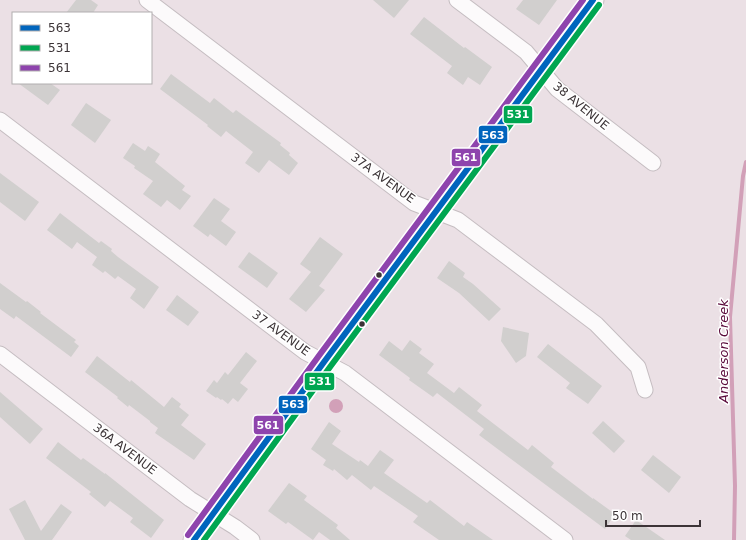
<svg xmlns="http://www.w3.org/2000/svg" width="746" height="540" font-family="'DejaVu Sans',sans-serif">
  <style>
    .water { fill: #d2a0b8 }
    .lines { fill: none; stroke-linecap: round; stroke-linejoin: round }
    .stream { stroke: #d2a0b8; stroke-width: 4 }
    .building { fill: #d1cfce }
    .minor-casing { stroke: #c5bdc1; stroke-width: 17 }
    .secondary-casing { stroke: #c5bdc1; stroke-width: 23 }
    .minor { stroke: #fcfafb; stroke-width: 15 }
    .secondary { stroke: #fcfafb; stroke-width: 21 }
    .bus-1-casing { stroke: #fff; stroke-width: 9 }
    .bus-2-casing { stroke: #fff; stroke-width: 9 }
    .bus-3-casing { stroke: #fff; stroke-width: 9 }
    .bus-1 { stroke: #0065bd; stroke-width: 6 }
    .bus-2 { stroke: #00a651; stroke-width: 6 }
    .bus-3 { stroke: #8e44ad; stroke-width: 6 }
    .bus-dot { fill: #3c3437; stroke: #fff; stroke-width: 1.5 }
    .labels { text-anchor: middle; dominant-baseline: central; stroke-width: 3; stroke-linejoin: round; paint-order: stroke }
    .street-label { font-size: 12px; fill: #3c3437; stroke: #fff }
    .water-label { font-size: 13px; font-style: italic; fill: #580839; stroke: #fff }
    .line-badge { stroke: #fff; stroke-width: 1.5 }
    .badge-label { font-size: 11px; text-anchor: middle; font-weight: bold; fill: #fff }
  </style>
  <rect width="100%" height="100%" fill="#ebe0e5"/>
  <circle class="water" cx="336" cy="406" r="7"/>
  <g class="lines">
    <polyline class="stream" points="734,540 735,486 730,317 743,176 746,162"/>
  </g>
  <g class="building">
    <polygon points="76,0 91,0 98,5 93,13 66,13"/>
    <polygon points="373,0 409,0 394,18"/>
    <polygon points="523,0 557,0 539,25 516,9"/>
    <polygon points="424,17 464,48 465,47 492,67 480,85 468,77 463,85 447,73 452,66 410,34"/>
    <polygon points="171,74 210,103 214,98 233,113 236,110 281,143 280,145 290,153 289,155 298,163 289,175 269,160 259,173 245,163 253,152 226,131 221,137 207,126 208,125 160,89"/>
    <polygon points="18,83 50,83 60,90 48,105"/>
    <polygon points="86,103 111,120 95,143 71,125"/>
    <polygon points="133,143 145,151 148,146 160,154 155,162 185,186 182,190 191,196 180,210 167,200 161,207 143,194 153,181 134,168 135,166 123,158"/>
    <polygon points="0,173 39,202 25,221 0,202"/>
    <polygon points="214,198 230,209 221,221 236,232 226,246 210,234 208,237 193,226"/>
    <polygon points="60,213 99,243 101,241 112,249 111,251 118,257 159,287 144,309 130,298 136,289 118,276 115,279 105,271 103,273 92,265 97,257 77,242 72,249 47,230"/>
    <polygon points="320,237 343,254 319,286 325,290 306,312 289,299 311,272 300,264"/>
    <polygon points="249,252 278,273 267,288 238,267"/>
    <polygon points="449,261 465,273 463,277 473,284 501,309 489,321 459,293 437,278"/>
    <polygon points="0,283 26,302 27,301 41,312 40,313 76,340 74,342 79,346 71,357 16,316 14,319 0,309"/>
    <polygon points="177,295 199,312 188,326 166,310"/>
    <polygon points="503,327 529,333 526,356 516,363 501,341"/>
    <polygon points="410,340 422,349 419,353 434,364 427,373 454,393 459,387 482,405 477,411 528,450 532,445 554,463 551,467 593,499 593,498 615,514 605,529 479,435 484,429 437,393 433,397 409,380 410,378 379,355 389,341 402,351"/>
    <polygon points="548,344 602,386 588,404 566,388 570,383 537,357"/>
    <polygon points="246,352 257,361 240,383 248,389 238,402 233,398 228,404 222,399 221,400 217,397 216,398 206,391 214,380 217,383 225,372 228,375"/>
    <polygon points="97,356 130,382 131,380 164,407 172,397 181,404 179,407 189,415 181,425 206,444 194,460 155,433 158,428 150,422 150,421 129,405 128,407 117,398 118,397 85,372"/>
    <polygon points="0,392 43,429 30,444 0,417"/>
    <polygon points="603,421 625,441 614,453 592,433"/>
    <polygon points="329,422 341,431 332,444 359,462 360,460 368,466 380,450 394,460 384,473 427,503 430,500 464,526 467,522 493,540 439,540 413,522 418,516 374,486 371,490 352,475 347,480 334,469 333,471 323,465 326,460 311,449"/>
    <polygon points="58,442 81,460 83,458 105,474 105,473 164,520 151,538 130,522 133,518 110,501 105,507 89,494 91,492 46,458"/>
    <polygon points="653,455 681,477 669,493 641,470"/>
    <polygon points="289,483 307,496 304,500 338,525 336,528 350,540 330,540 319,532 313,540 288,522 286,524 268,511"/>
    <polygon points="25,500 41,531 61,504 72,512 52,540 25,540 9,509"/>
    <polygon points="636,520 665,540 631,540 625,536"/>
  </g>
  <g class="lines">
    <defs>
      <g id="minor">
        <polyline points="147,0 414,203 458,220 596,324 638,367 645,390"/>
        <polyline points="457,0 526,52 557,89 653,163"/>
        <polyline points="0,120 305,352 345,373 565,540"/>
        <polyline points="0,354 190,499 235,527 252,540"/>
      </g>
      <polyline id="secondary" points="194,540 324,362 593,0"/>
    </defs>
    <use href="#minor" class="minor-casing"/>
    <use href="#secondary" class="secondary-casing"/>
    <use href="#minor" class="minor"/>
    <use href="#secondary" class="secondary"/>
    <defs>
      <polyline id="bus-1" points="194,540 324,362 593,0"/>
      <polyline id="bus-2" points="204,540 330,367 599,5"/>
      <polyline id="bus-3" points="188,535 318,357 583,0"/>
    </defs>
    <use href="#bus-1" class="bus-1-casing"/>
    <use href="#bus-2" class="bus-2-casing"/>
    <use href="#bus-3" class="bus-3-casing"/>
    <use href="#bus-1" class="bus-1"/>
    <use href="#bus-2" class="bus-2"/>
    <use href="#bus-3" class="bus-3"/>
  </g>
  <g class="bus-dot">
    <circle cx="379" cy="275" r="3.5"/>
    <circle cx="362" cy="324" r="3.5"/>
  </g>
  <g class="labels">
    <g class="street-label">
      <text transform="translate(581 106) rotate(39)">38 AVENUE</text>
      <text transform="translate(383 178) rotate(36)">37A AVENUE</text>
      <text transform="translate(281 333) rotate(36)">37 AVENUE</text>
      <text transform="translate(125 449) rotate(37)">36A AVENUE</text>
    </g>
    <g class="water-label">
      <text transform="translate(723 351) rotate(-90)">Anderson Creek</text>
    </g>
  </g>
  <g class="line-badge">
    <rect x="503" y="105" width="30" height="19" rx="4" fill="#00a651"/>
    <rect x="478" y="125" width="30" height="19" rx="4" fill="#0065bd"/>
    <rect x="451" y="148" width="30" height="19" rx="4" fill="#8e44ad"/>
    <rect x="304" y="372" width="31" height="19" rx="4" fill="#00a651"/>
    <rect x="278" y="395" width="30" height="19" rx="4" fill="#0065bd"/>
    <rect x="253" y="415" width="31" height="20" rx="4" fill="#8e44ad"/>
  </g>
  <g class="badge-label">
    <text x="518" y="118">531</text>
    <text x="493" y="139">563</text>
    <text x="466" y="161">561</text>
    <text x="320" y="385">531</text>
    <text x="293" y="408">563</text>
    <text x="268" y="429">561</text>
  </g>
  <rect x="12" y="12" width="140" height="72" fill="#ffffff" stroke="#b1aeaf"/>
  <rect x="20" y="25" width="20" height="6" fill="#0065bd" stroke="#b1aeaf"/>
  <text x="48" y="32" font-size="12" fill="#3c3437">563</text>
  <rect x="20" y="45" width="20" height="6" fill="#00a651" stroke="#b1aeaf"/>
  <text x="48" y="52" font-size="12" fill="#3c3437">531</text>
  <rect x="20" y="65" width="20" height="6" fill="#8e44ad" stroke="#b1aeaf"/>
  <text x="48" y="72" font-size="12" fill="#3c3437">561</text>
  <path d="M606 520v6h94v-6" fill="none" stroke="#3c3437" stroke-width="2"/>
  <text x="612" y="520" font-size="12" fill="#3c3437" stroke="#ffffff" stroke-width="3" paint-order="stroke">50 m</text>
</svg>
